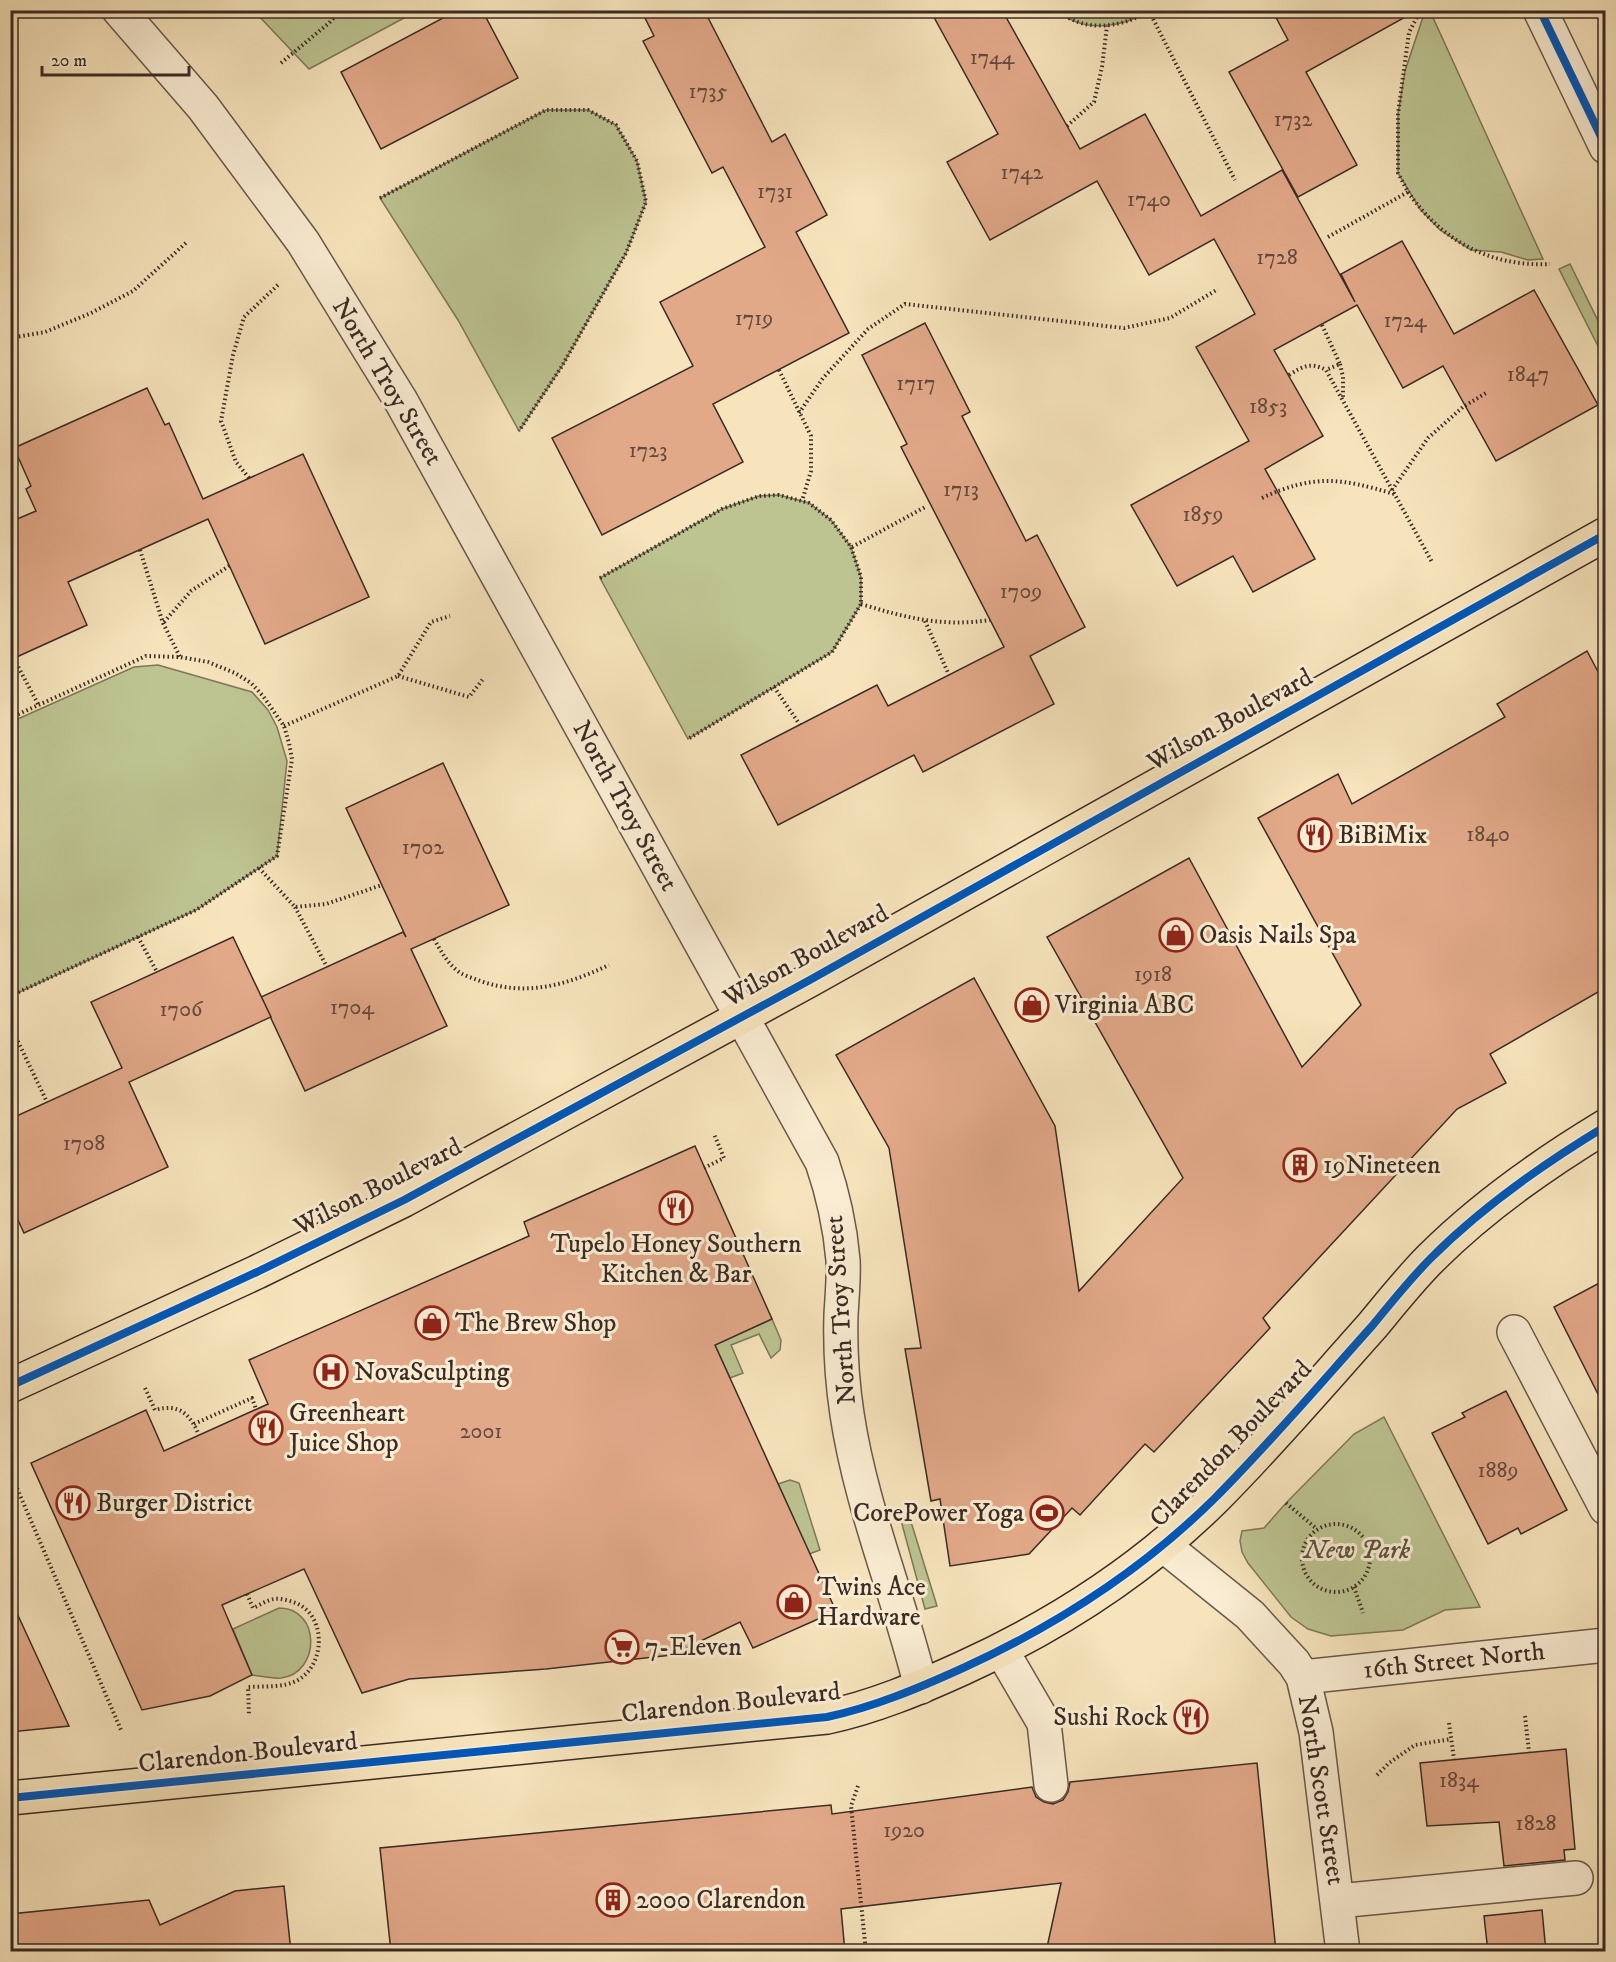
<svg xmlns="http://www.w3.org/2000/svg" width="1616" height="1962" font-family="'IM FELL DW Pica',serif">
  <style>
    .green { fill: #bdc491; stroke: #7c785a; stroke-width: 1.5 }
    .building { fill: #e2a989; stroke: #3a2b24; stroke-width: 1.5 }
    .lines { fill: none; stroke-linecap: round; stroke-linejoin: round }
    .minor-casing { stroke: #69594a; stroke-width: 36 }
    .major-casing { stroke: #3a2b24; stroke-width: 36 }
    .path { stroke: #3a2b24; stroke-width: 4; stroke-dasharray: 1.5 3; stroke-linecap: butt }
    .minor { stroke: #faedd3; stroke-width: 33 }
    .major { stroke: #f7e4bc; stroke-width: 33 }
    .cycleway-casing { stroke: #faedd3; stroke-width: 11 }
    .cycleway { stroke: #0057b8; stroke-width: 8 }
    .labels { text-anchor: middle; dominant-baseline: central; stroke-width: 6; stroke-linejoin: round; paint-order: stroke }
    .number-label { font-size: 22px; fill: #644a3d }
    .street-label { font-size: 26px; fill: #3a2b24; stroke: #faedd3 }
    .poi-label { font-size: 26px; fill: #3a2b24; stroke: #faedd3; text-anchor: start }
    .park-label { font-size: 26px; font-style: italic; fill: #5b513f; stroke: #faedd3 }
  </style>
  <rect width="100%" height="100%" fill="#f7e4bc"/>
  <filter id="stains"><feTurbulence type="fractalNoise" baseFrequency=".00333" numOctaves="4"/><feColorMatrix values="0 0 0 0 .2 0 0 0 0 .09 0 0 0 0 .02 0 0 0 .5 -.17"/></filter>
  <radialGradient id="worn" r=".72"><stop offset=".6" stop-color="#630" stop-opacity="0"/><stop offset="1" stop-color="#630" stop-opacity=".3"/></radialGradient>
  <g class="green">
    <polygon points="254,11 417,11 309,69"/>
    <path d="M1058,11H1149C1123,27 1084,34 1058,11Z"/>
    <polygon points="1425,11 1430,11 1543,259 1528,260 1501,252 1471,250 1440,230 1420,209 1398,173 1398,114 1405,71"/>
    <polygon points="546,110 588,110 616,125 637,161 646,202 626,253 562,366 519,431 458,320 380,198"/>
    <polygon points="1570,264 1605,335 1605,360 1559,269"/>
    <polygon points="779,495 809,503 831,520 851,547 861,577 861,604 832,652 688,739 600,578 722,509 759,496"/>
    <polygon points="158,665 252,692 268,710 277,727 287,761 277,856 196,910 11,996 11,722 134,667"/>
    <polygon points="772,1319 781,1340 780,1350 771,1358 759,1334 731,1345 743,1373 730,1378 715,1345"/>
    <polygon points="1384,1417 1480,1607 1445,1610 1403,1630 1331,1636 1308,1629 1291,1617 1248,1563 1242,1552 1240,1541 1242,1531 1264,1528 1286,1503 1354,1434"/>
    <polygon points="790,1480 799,1483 820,1550 809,1554 778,1484"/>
    <polygon points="899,1513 912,1525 937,1606 925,1609"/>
    <path d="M279,1608C321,1608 321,1673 281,1678C271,1679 261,1676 252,1675L233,1629Z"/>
  </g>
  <g class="building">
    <polygon points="458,10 482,10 518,78 381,149 341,72"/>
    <polygon points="641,10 704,10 772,142 785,134 827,215 796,232 849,333 713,404 743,462 602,535 552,438 693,366 660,302 765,247 723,167 712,173 643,41 654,36"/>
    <polygon points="930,10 1002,10 1080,149 1145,114 1201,216 1282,170 1355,302 1341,274 1402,241 1454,334 1534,290 1598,405 1496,461 1443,366 1403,388 1357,305 1274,350 1323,436 1265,469 1315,559 1253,592 1233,556 1177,586 1131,505 1249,441 1196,347 1255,314 1214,239 1149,275 1097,181 990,240 947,162 998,134"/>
    <polygon points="1272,10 1418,10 1306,72 1357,165 1298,197 1229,72 1288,40"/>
    <polygon points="925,323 970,412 962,416 1026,541 1037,535 1085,627 1030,656 1054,704 923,772 914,755 778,825 741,755 877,685 888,706 1004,647 901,447 907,444 862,355"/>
    <polygon points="147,388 165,425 169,423 203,499 303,454 369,597 265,644 208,519 68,582 87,625 10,660 10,522 36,511 26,489 31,486 14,448"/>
    <polygon points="1587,651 1605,685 1605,988 1490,1054 1506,1083 1457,1109 1263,1318 1270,1328 1154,1452 1145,1444 1080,1515 1072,1508 1029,1554 950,1566 940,1499 931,1501 905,1349 921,1348 889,1148 836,1055 974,978 1055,1126 1079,1291 1183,1178 1047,937 1189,858 1302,1067 1361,1005 1258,818 1338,774 1352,804 1505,717 1497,704"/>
    <polygon points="443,763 509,905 411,949 447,1026 305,1091 261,997 403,932 406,937 346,808"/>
    <polygon points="233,937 271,1017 129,1082 168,1167 24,1233 10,1203 10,1119 122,1068 91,1002"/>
    <polygon points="695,1146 772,1319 715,1345 836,1611 753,1648 740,1622 672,1655 546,1669 409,1679 362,1693 304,1569 222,1605 252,1675 210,1696 142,1710 31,1463 146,1410 164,1451 268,1404 249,1360 529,1236 524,1222"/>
    <polygon points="1605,1280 1605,1408 1554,1307"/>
    <polygon points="1506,1391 1567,1510 1521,1534 1518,1528 1488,1544 1432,1433 1465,1417 1462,1413"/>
    <polygon points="10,1598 69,1726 10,1732"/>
    <polygon points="1566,1749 1575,1849 1564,1850 1565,1860 1504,1866 1499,1822 1427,1826 1420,1763"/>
    <polygon points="1257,1763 1276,1952 1046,1952 1061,1883 841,1909 845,1952 391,1952 380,1848 831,1805 832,1814 1032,1787 1036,1797 1044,1802 1053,1804 1063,1800 1068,1792 1070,1782"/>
    <polygon points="284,1886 291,1952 10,1952 10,1914 149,1900 160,1925 235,1891"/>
    <polygon points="1542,1910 1546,1952 1488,1952 1484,1916"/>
  </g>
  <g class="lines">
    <defs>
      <g id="minor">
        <path d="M119,10L203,107L303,242L401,401L822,1162C833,1194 840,1226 843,1260C844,1278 842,1296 841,1315C840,1348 842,1381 847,1414C861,1508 899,1596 921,1687"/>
        <polyline points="1540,10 1606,147"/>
        <polyline points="1514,1332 1606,1508"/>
        <polyline points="1163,1545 1250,1615 1294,1663 1303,1677 1316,1732 1343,1952"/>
        <polyline points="1002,1651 1044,1723 1051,1785"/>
        <polyline points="1303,1677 1606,1645"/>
        <polyline points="1338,1901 1576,1878"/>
      </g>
      <g id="major">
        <polyline points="10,1386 257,1272 404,1200 808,981 1606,534"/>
        <path d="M10,1798L827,1717C874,1707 919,1688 963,1668C1055,1626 1141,1571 1214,1499C1269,1444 1320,1384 1372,1326C1391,1303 1410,1279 1431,1258C1483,1206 1543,1164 1606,1126"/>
      </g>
    </defs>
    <use href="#minor" class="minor-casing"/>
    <use href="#major" class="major-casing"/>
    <g class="path">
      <path d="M1058,10C1084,34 1123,27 1149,11"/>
      <polyline points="1149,11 1235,180"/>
      <polyline points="10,19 12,19"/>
      <polyline points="281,63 329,23 341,10"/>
      <polyline points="1067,126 1094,102 1102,67 1107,26"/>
      <path d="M1408,192C1442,241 1490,267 1550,264"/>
      <polyline points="380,198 546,110 588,110 616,125 637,161 646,202 626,253 562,366 519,431"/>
      <polyline points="1328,237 1408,192 1398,173 1398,114 1409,32 1421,10"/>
      <polyline points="1322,325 1340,364 1326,370"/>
      <polyline points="10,338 45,332 91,313 133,291 187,242"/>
      <polyline points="1340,364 1343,377 1343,399"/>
      <polyline points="779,370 811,436 811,471 802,501"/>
      <path d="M1289,375C1303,366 1311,362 1326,370L1432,562"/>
      <polyline points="799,413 823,378 868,329 905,304 1124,328 1170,318 1218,289"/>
      <polyline points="249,478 236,462 221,421 233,355 244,317 279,284"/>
      <polyline points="1392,490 1428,438 1463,407 1486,393"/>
      <path d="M1262,498C1314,474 1341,478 1394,494"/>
      <polyline points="852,547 927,506"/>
      <polyline points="140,550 163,623 180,657"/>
      <polyline points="600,578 722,509 759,496 779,495 809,503 831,520 851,547 861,577 861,604 832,652 688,739"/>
      <path d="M861,604C906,618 943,627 990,620"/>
      <polyline points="925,621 949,675"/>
      <polyline points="164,622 191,591 229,566"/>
      <polyline points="14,659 38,704"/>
      <polyline points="398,676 469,697 483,679"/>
      <polyline points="774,687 800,725"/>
      <polyline points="10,718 146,656 180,657 208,662 235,673 251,683 263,696 284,726 289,743 292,759 277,856 196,910 10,996"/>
      <polyline points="284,726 398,676 431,622 450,616"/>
      <polyline points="259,868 295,907 326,904 382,885"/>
      <polyline points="295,907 327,967"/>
      <polyline points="138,937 157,972"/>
      <path d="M434,939C441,951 447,963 459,972C465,976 473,978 480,981C527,997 566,985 609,965"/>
      <polyline points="10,1025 47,1102"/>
      <polyline points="704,1168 724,1158 714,1134"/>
      <path d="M145,1388L155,1410C179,1403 190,1414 199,1435"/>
      <polyline points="194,1424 252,1398 256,1409"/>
      <polyline points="10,1472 121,1730"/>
      <polyline points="1286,1503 1317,1529"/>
      <circle cx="1336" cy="1558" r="34"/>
      <polyline points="1354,1587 1363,1613"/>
      <path d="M247,1594L253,1608C260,1605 267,1600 274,1599C280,1598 287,1600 293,1602C326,1612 327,1663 298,1680C284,1688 264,1686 248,1687L249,1715"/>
      <polyline points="1525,1716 1529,1752"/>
      <polyline points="1449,1723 1454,1759"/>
      <polyline points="1377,1775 1389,1763 1415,1745 1451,1739"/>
      <polyline points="858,1786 851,1806 866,1952"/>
    </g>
    <use href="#minor" class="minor"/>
    <use href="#major" class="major"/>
    <defs>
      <g id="cycleway">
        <polyline points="1540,10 1606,147"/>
        <polyline points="10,1386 257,1272 404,1200 808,981 1606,534"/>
        <path d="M10,1798L827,1717C874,1707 919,1688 963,1668C1055,1626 1141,1571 1214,1499C1269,1444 1320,1384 1372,1326C1391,1303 1410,1279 1431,1258C1483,1206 1543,1164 1606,1126"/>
      </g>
    </defs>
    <use href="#cycleway" class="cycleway-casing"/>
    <use href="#cycleway" class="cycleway"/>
  </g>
  <defs>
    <symbol id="restaurant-ring" viewBox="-11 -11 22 22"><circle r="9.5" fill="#faedd3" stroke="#8f2418" stroke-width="1.5"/><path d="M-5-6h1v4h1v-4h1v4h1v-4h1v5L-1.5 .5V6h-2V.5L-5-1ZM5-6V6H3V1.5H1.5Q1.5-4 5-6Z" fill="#8f2418"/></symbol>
    <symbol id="shop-ring" viewBox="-11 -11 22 22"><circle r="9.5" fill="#faedd3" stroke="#8f2418" stroke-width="1.5"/><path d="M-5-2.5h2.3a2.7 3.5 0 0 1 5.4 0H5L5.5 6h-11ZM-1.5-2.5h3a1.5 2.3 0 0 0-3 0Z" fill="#8f2418"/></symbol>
    <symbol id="building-ring" viewBox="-11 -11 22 22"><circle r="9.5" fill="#faedd3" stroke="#8f2418" stroke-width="1.5"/><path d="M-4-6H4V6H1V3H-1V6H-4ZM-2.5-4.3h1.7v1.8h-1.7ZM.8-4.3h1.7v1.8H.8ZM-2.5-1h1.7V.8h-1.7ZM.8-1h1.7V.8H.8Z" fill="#8f2418"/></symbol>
    <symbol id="hospital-ring" viewBox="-11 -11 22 22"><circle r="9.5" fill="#faedd3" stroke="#8f2418" stroke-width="1.5"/><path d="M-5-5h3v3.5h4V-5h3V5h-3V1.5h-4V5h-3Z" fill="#8f2418"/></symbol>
    <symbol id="stadium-ring" viewBox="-11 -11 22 22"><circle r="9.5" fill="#faedd3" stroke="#8f2418" stroke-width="1.5"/><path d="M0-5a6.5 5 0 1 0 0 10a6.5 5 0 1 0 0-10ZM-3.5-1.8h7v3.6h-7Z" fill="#8f2418"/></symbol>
    <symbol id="supermarket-ring" viewBox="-11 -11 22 22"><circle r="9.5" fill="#faedd3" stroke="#8f2418" stroke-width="1.5"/><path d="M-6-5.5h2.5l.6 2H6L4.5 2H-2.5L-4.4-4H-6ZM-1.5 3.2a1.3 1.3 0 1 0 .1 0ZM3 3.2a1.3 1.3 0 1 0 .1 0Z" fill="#8f2418"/></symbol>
  </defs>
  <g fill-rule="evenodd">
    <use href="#restaurant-ring" x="1296" y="816" width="38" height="38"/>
    <use href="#shop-ring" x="1157" y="916" width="38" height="38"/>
    <use href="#shop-ring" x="1013" y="986" width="38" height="38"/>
    <use href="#building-ring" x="1281" y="1146" width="38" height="38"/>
    <use href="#restaurant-ring" x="657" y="1189" width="38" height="38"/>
    <use href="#shop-ring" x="413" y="1304" width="38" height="38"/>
    <use href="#hospital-ring" x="312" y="1353" width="38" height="38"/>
    <use href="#restaurant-ring" x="247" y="1409" width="38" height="38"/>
    <use href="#restaurant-ring" x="54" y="1484" width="38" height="38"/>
    <use href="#stadium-ring" x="1028" y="1494" width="38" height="38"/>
    <use href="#shop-ring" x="775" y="1583" width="38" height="38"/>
    <use href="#supermarket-ring" x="603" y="1628" width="38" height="38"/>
    <use href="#restaurant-ring" x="1172" y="1698" width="38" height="38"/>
    <use href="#building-ring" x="594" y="1881" width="38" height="38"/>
  </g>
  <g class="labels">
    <g class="number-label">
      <text x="992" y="57">1744</text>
      <text x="708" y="91">1735</text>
      <text x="1293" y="119">1732</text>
      <text x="1022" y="172">1742</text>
      <text x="775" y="191">1731</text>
      <text x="1149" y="199">1740</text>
      <text x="1277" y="257">1728</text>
      <text x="754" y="318">1719</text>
      <text x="1405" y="320">1724</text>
      <text x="1528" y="374">1847</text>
      <text x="916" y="383">1717</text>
      <text x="1268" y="406">1853</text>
      <text x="648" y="450">1723</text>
      <text x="961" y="489">1713</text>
      <text x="1203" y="514">1859</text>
      <text x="1021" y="591">1709</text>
      <text x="1488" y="834">1840</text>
      <text x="423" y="847">1702</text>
      <text x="1153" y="974">1918</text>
      <text x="352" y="1007">1704</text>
      <text x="181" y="1009">1706</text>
      <text x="84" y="1143">1708</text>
      <text x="481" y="1431">2001</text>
      <text x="1498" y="1470">1889</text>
      <text x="1459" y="1780">1834</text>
      <text x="1536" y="1823">1828</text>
      <text x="904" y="1830">1920</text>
    </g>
    <g class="street-label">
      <text transform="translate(387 382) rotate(59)">North Troy Street</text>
      <text transform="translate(1230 720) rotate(-29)">Wilson Boulevard</text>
      <text transform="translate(625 806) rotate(61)">North Troy Street</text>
      <text transform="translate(806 956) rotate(-29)">Wilson Boulevard</text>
      <text transform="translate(378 1187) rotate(-27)">Wilson Boulevard</text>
      <text transform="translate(841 1310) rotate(-94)">North Troy Street</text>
      <text transform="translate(1231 1444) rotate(-46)">Clarendon Boulevard</text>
      <text transform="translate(1454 1661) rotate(-6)">16th Street North</text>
      <text transform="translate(731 1703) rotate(-6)">Clarendon Boulevard</text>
      <text transform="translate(248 1753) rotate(-6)">Clarendon Boulevard</text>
      <text transform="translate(1321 1790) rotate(81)">North Scott Street</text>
    </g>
    <g class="poi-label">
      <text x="1338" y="835">BiBiMix</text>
      <text x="1199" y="935">Oasis Nails Spa</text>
      <text x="1055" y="1005">Virginia ABC</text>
      <text x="1323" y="1165">19Nineteen</text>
      <text x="676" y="1244" text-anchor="middle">Tupelo Honey Southern<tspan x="676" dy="30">Kitchen &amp; Bar</tspan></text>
      <text x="455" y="1323">The Brew Shop</text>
      <text x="354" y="1372">NovaSculpting</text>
      <text x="289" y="1413">Greenheart<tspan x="289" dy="30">Juice Shop</tspan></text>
      <text x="96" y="1503">Burger District</text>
      <text x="1024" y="1513" text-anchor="end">CorePower Yoga</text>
      <text x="817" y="1587">Twins Ace<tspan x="817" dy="30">Hardware</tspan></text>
      <text x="645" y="1647">7-Eleven</text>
      <text x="1168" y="1717" text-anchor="end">Sushi Rock</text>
      <text x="636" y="1900">2000 Clarendon</text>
    </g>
    <g class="park-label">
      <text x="1357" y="1550">New Park</text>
    </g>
  </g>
  <rect width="1616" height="1962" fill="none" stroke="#f7e4bc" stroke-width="36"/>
  <rect x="12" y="12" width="1592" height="1938" fill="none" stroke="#3a2b24" stroke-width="3"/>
  <rect x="18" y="18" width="1580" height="1926" fill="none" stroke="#3a2b24" stroke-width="1.5"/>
  <path d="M42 66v9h147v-9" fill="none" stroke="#3a2b24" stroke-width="3"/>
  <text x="51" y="66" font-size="18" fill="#3a2b24" stroke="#faedd3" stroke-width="4.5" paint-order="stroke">20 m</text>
  <rect width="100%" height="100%" filter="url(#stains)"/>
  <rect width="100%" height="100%" fill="url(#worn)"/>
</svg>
